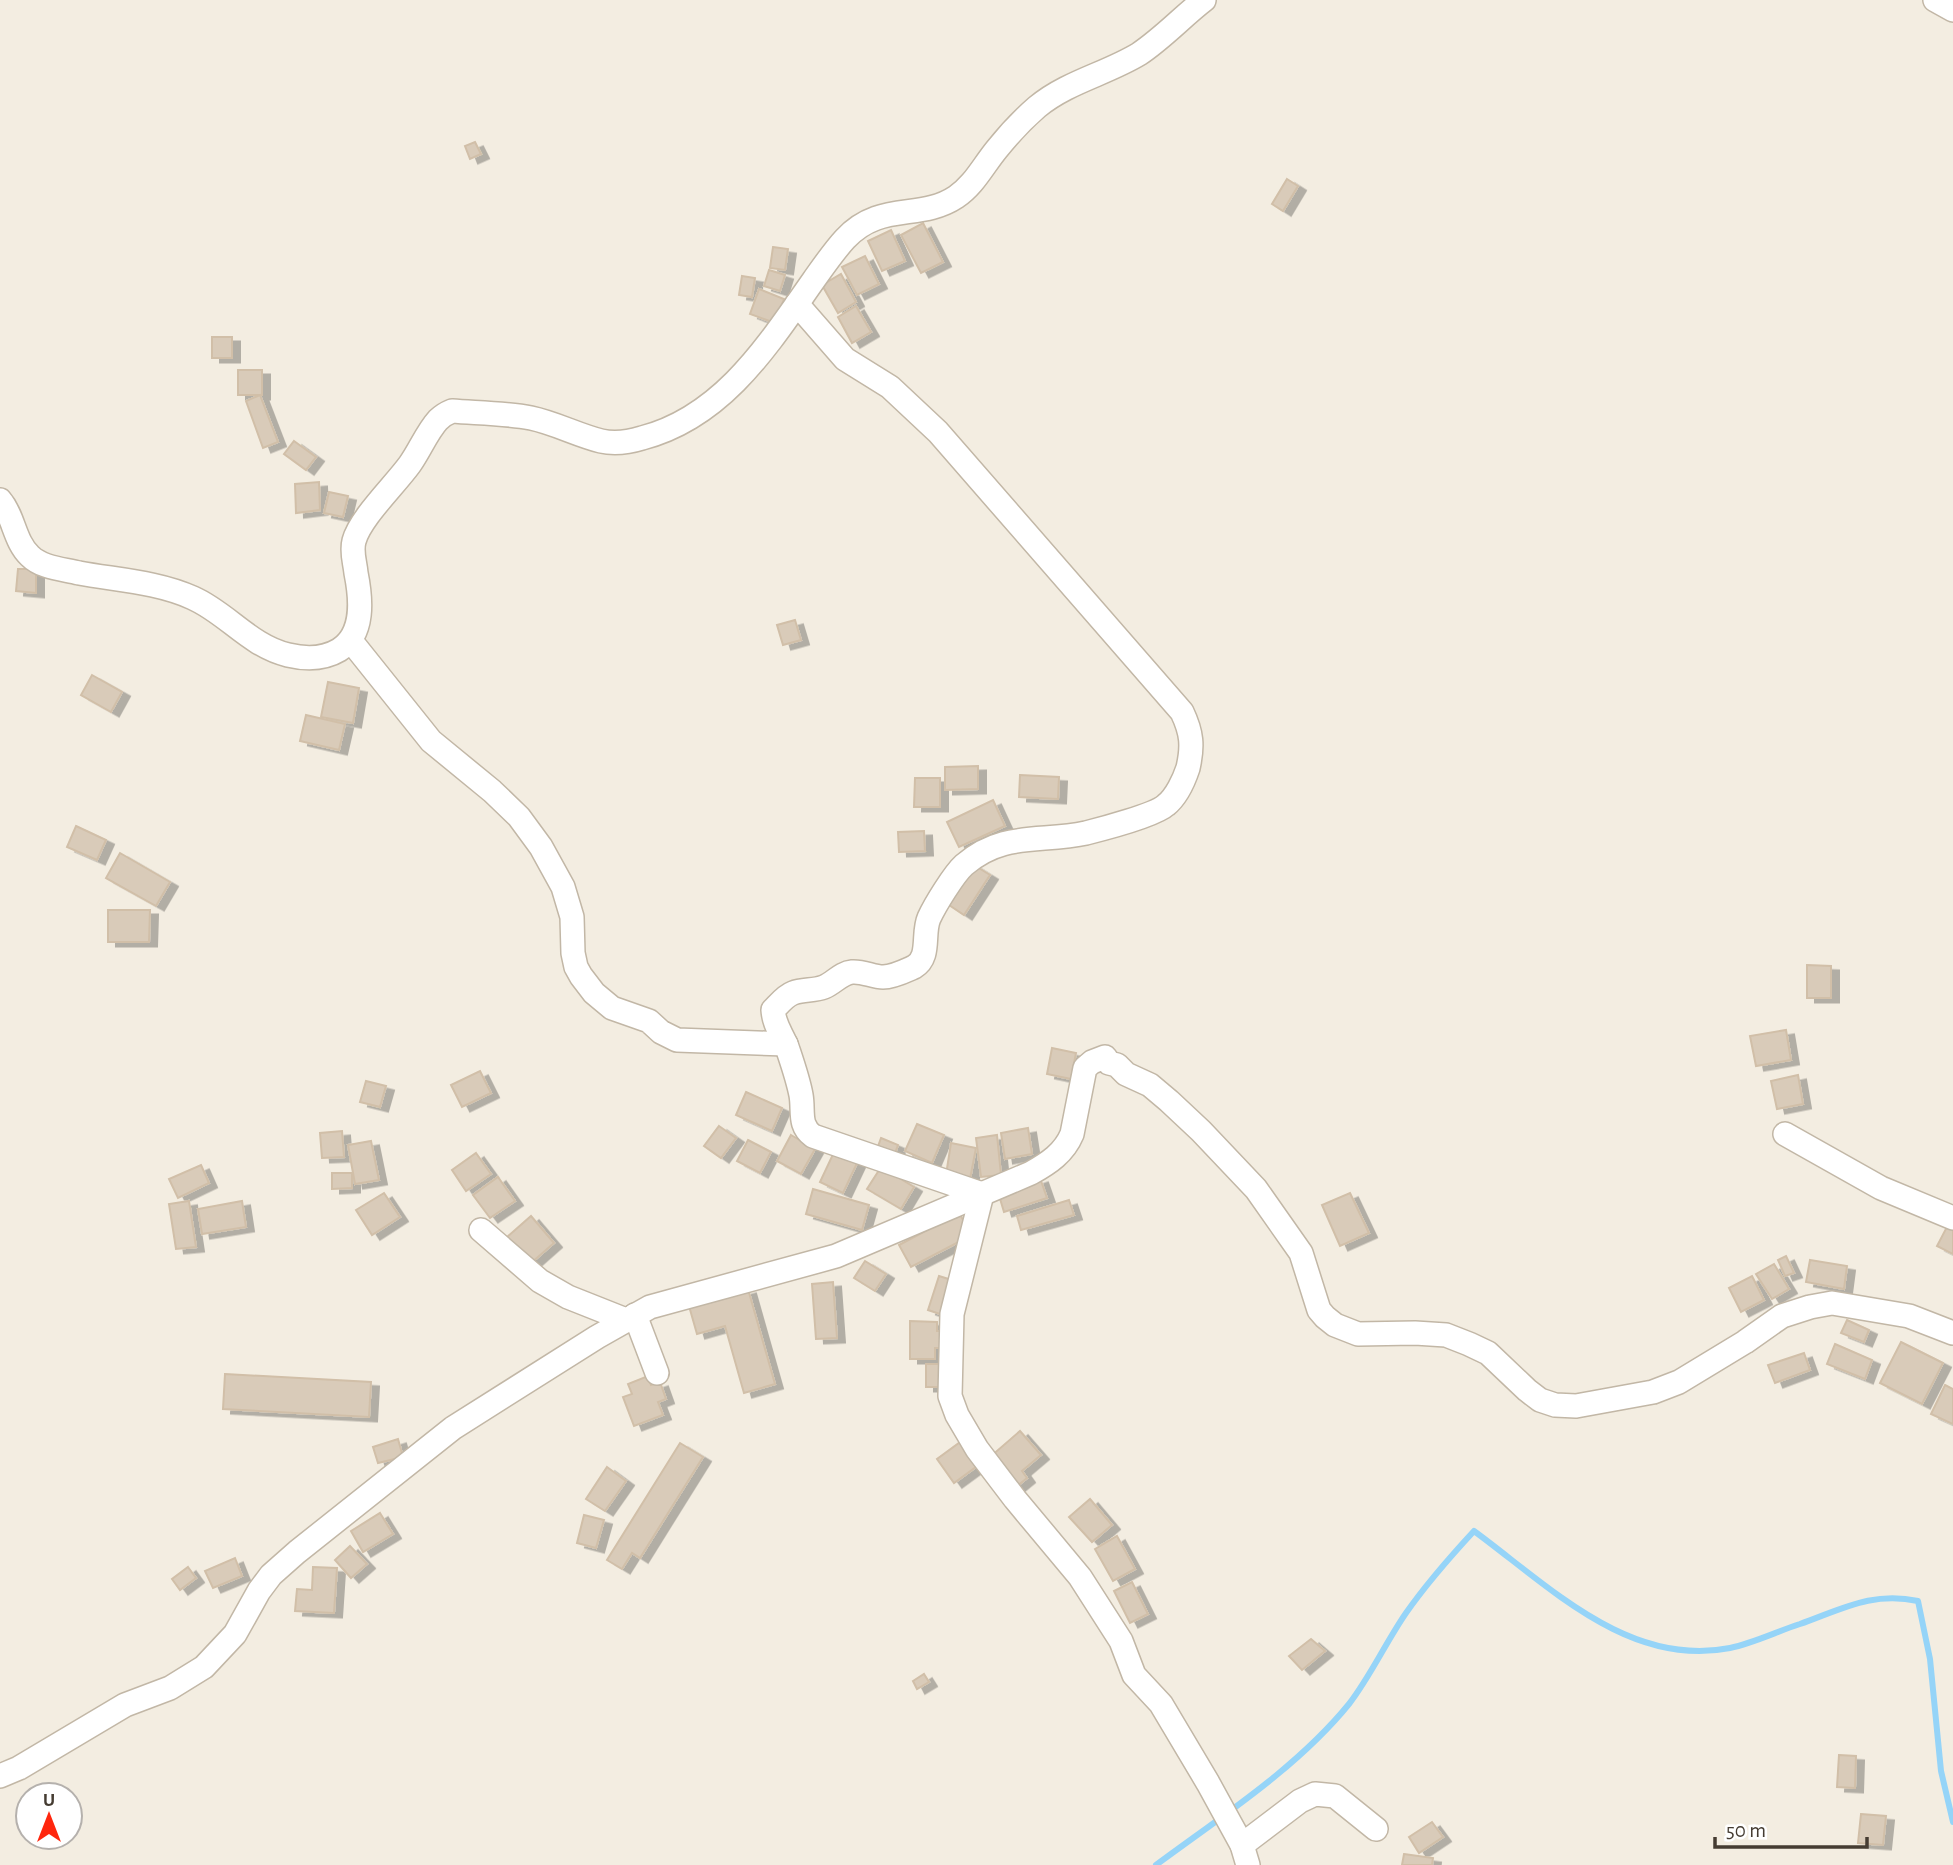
<svg xmlns="http://www.w3.org/2000/svg" width="1953" height="1865" font-family="'Alegreya Sans',sans-serif">
  <style>
    .lines { fill: none; stroke-linecap: round; stroke-linejoin: round }
    .stream { stroke: #95d4f8; stroke-width: 6 }
    .building { fill: #d9cbb9; stroke: #d1bfa8; stroke-width: 2; filter: url(#shadow) }
    .minor-casing { stroke: #c2b7a6; stroke-width: 26 }
    .minor { stroke: #fff; stroke-width: 23 }
  </style>
  <defs>
    <filter id="shadow"><feDropShadow dx="8" dy="4.5" stdDeviation="0" flood-color="#0004"/></filter>
  </defs>
  <rect width="100%" height="100%" fill="#f3ede1"/>
  <g class="lines">
    <path class="stream" d="M1156,1865C1222,1816 1297,1768 1349,1704C1370,1677 1386,1642 1406,1613C1427,1583 1450,1557 1474,1531C1549,1586 1629,1668 1730,1648C1754,1643 1778,1631 1800,1624C1842,1609 1873,1591 1918,1601L1930,1659L1941,1771L1953,1822"/>
  </g>
  <g class="building">
    <polygon points="475,142 481,154 470,159 465,146"/>
    <polygon points="1287,179 1298,186 1283,211 1272,204"/>
    <polygon points="923,223 943,262 921,273 901,235"/>
    <polygon points="891,230 905,261 882,271 868,241"/>
    <polygon points="773,247 788,249 785,270 770,268"/>
    <polygon points="865,256 879,284 857,295 842,267"/>
    <polygon points="769,270 785,275 780,291 764,286"/>
    <polygon points="841,274 856,302 838,313 822,285"/>
    <polygon points="742,276 755,278 752,297 739,295"/>
    <polygon points="759,289 784,299 775,323 750,314"/>
    <polygon points="856,306 871,332 852,343 838,317"/>
    <rect x="212" y="337" width="20" height="21"/>
    <rect x="238" y="370" width="24" height="25"/>
    <polygon points="260,395 278,442 263,448 246,401"/>
    <polygon points="294,441 316,457 306,470 284,454"/>
    <polygon points="319,482 320,510 296,513 295,484"/>
    <polygon points="329,492 348,496 343,517 324,513"/>
    <polygon points="18,569 36,569 36,593 16,591"/>
    <polygon points="795,620 801,640 783,645 777,625"/>
    <polygon points="92,675 122,692 111,712 81,695"/>
    <polygon points="328,682 359,688 353,723 321,717"/>
    <polygon points="306,715 345,724 339,750 300,741"/>
    <polygon points="978,766 978,789 945,790 945,767"/>
    <polygon points="1020,775 1059,777 1058,799 1019,797"/>
    <polygon points="915,778 940,778 940,807 914,807"/>
    <polygon points="993,800 1005,826 959,847 947,822"/>
    <polygon points="76,826 106,840 97,860 67,847"/>
    <polygon points="924,831 925,851 899,852 898,832"/>
    <polygon points="120,853 170,882 156,906 106,878"/>
    <polygon points="974,865 990,875 964,915 949,905"/>
    <polygon points="108,910 150,910 149,942 108,942"/>
    <polygon points="1807,965 1831,966 1831,998 1807,998"/>
    <polygon points="1786,1030 1791,1060 1756,1066 1750,1036"/>
    <polygon points="1052,1048 1076,1053 1071,1079 1047,1074"/>
    <polygon points="480,1071 491,1093 462,1107 451,1085"/>
    <polygon points="1798,1075 1803,1104 1777,1109 1771,1081"/>
    <polygon points="366,1081 386,1086 380,1107 360,1102"/>
    <polygon points="746,1092 782,1108 772,1131 736,1115"/>
    <polygon points="917,1124 944,1135 932,1163 905,1151"/>
    <polygon points="719,1126 736,1138 721,1158 704,1146"/>
    <polygon points="1028,1128 1032,1154 1005,1159 1001,1133"/>
    <polygon points="342,1131 344,1157 322,1158 320,1133"/>
    <polygon points="791,1135 815,1149 801,1174 777,1161"/>
    <polygon points="997,1135 1001,1175 981,1177 976,1138"/>
    <polygon points="881,1138 898,1145 893,1159 876,1152"/>
    <polygon points="748,1140 771,1152 760,1173 737,1161"/>
    <polygon points="371,1141 379,1180 355,1184 348,1145"/>
    <polygon points="951,1143 976,1148 970,1179 946,1175"/>
    <polygon points="835,1150 858,1161 843,1193 820,1182"/>
    <polygon points="476,1153 491,1174 466,1191 452,1170"/>
    <polygon points="201,1165 209,1183 178,1198 169,1179"/>
    <polygon points="881,1167 914,1187 901,1209 867,1189"/>
    <polygon points="332,1173 352,1173 352,1188 332,1189"/>
    <polygon points="498,1177 515,1201 490,1218 473,1195"/>
    <polygon points="1040,1178 1047,1198 1004,1212 998,1192"/>
    <polygon points="813,1189 869,1205 862,1230 806,1214"/>
    <polygon points="384,1193 400,1217 372,1235 356,1210"/>
    <polygon points="1350,1193 1369,1233 1340,1246 1322,1205"/>
    <polygon points="1069,1200 1074,1215 1021,1230 1017,1216"/>
    <polygon points="189,1201 196,1247 176,1249 169,1204"/>
    <polygon points="242,1201 246,1227 202,1234 198,1209"/>
    <polygon points="959,1213 972,1235 911,1267 899,1245"/>
    <polygon points="531,1216 554,1243 530,1264 507,1237"/>
    <polygon points="1949,1223 1953,1225 1953,1254 1937,1246"/>
    <polygon points="1786,1256 1794,1273 1785,1276 1778,1260"/>
    <polygon points="1810,1260 1847,1266 1844,1289 1806,1282"/>
    <polygon points="865,1261 886,1274 875,1291 854,1278"/>
    <polygon points="1774,1264 1789,1289 1772,1299 1756,1274"/>
    <polygon points="939,1276 958,1282 946,1316 928,1310"/>
    <polygon points="1752,1276 1764,1300 1741,1312 1729,1288"/>
    <polygon points="833,1282 837,1338 816,1339 812,1284"/>
    <polygon points="748,1289 775,1384 744,1393 725,1326 697,1334 689,1306"/>
    <polygon points="1847,1320 1869,1330 1864,1342 1841,1333"/>
    <polygon points="910,1321 937,1322 937,1331 944,1331 944,1348 935,1348 935,1359 910,1359"/>
    <polygon points="1901,1342 1943,1363 1922,1404 1880,1383"/>
    <polygon points="1835,1344 1872,1360 1865,1379 1827,1364"/>
    <polygon points="1804,1353 1810,1370 1775,1383 1768,1365"/>
    <polygon points="926,1364 945,1364 944,1387 926,1387"/>
    <polygon points="225,1374 371,1382 369,1417 223,1409"/>
    <polygon points="648,1376 651,1385 660,1382 666,1399 658,1402 663,1415 634,1426 623,1397 632,1394 628,1384"/>
    <polygon points="1945,1385 1953,1389 1953,1424 1931,1414"/>
    <polygon points="1020,1431 1041,1455 1022,1471 1027,1478 1016,1487 990,1457"/>
    <polygon points="398,1439 403,1457 378,1463 373,1447"/>
    <polygon points="963,1440 980,1464 954,1483 937,1459"/>
    <polygon points="680,1443 703,1457 640,1558 632,1553 622,1569 607,1560"/>
    <polygon points="607,1467 626,1481 605,1511 586,1499"/>
    <polygon points="1090,1499 1112,1525 1092,1542 1069,1517"/>
    <polygon points="380,1513 393,1534 363,1552 351,1531"/>
    <polygon points="584,1515 604,1520 596,1548 577,1543"/>
    <polygon points="1117,1536 1135,1569 1113,1581 1095,1549"/>
    <polygon points="350,1546 367,1564 351,1578 335,1560"/>
    <polygon points="235,1558 242,1576 213,1588 205,1571"/>
    <polygon points="188,1567 196,1578 180,1590 172,1579"/>
    <polygon points="313,1567 337,1568 334,1613 295,1611 297,1589 312,1590"/>
    <polygon points="1132,1582 1148,1614 1130,1623 1114,1591"/>
    <polygon points="1311,1639 1325,1651 1302,1670 1289,1656"/>
    <polygon points="924,1674 929,1682 917,1689 913,1681"/>
    <polygon points="1839,1755 1856,1756 1855,1788 1837,1787"/>
    <polygon points="1861,1814 1886,1816 1883,1845 1858,1843"/>
    <polygon points="1432,1822 1443,1837 1419,1853 1409,1837"/>
    <polygon points="1404,1854 1433,1858 1432,1865 1402,1865"/>
  </g>
  <g class="lines">
    <defs>
      <g id="minor">
        <polyline points="1935,0 1953,10"/>
        <path d="M797,304L845,359L890,387L938,432L1182,712C1192,733 1193,746 1188,768C1184,780 1176,797 1166,805C1155,815 1102,829 1086,833C1041,843 1003,831 964,865C954,874 935,905 929,918C922,934 931,957 914,967C905,971 893,977 883,977C873,977 863,971 852,972C841,973 834,983 824,987C814,991 803,989 793,993C785,996 779,1004 773,1010C774,1025 782,1034 787,1047C792,1062 798,1079 801,1095C804,1111 798,1125 813,1136L982,1194L952,1314L950,1396L957,1415L977,1449L1015,1499L1080,1577L1121,1641L1134,1675L1161,1704L1208,1783L1242,1845L1248,1865"/>
        <path d="M0,500C14,516 14,541 30,556C42,568 63,569 79,573C117,580 158,582 193,598C227,613 250,646 288,655C305,659 324,659 339,650C365,634 361,598 356,573C355,562 351,552 354,541C360,518 395,485 410,464C420,450 427,432 438,420C442,416 447,413 452,411C478,413 505,413 531,418C555,423 577,435 601,441C614,444 629,442 642,438C723,417 768,345 813,281C823,267 833,252 845,239C880,201 920,221 956,197C974,185 983,166 997,149C1009,134 1022,120 1037,107C1067,82 1106,74 1139,54C1163,38 1182,17 1204,0"/>
        <polyline points="351,641 431,741 492,791 519,817 541,847 563,887 572,917 573,953 576,967 581,976 594,993 612,1008 649,1021 661,1032 677,1040 786,1044"/>
        <polyline points="1785,1134 1881,1188 1953,1218"/>
        <polyline points="481,1230 540,1281 568,1297 626,1320"/>
        <polyline points="635,1315 657,1373"/>
        <path d="M0,1776L19,1768L125,1705L170,1688L204,1667L235,1634L259,1591L271,1575L297,1552L453,1428L597,1337L650,1307L836,1256L1031,1173C1049,1163 1064,1153 1072,1134L1085,1068L1092,1062L1105,1057L1109,1063L1117,1065L1126,1074L1150,1085L1169,1101L1201,1131L1256,1189L1301,1253L1319,1310L1325,1317L1335,1325L1358,1334L1415,1333L1446,1335L1469,1344L1488,1353L1527,1390L1540,1400L1555,1405L1576,1406L1653,1392L1679,1382L1745,1342L1782,1316L1810,1307L1832,1303L1909,1316L1953,1333"/>
        <polyline points="1242,1845 1300,1801 1315,1794 1335,1796 1376,1829"/>
      </g>
    </defs>
    <use href="#minor" class="minor-casing"/>
    <use href="#minor" class="minor"/>
  </g>
  <g transform="translate(49 1816)"><circle r="33" fill="#ffffff" stroke="#b5b1ad" stroke-width="2"/>
  <path d="M0-5L12 26L0 18L-12 26Z" fill="#ff260d"/>
  <text y="-10" font-size="19" font-weight="bold" text-anchor="middle" fill="#453c32">U</text>
  </g>
  <path d="M1715 1837v10h152v-10" fill="none" stroke="#453c32" stroke-width="3.5"/>
  <text x="1726" y="1837" font-size="21" fill="#453c32" stroke="#ffffff" stroke-width="5" paint-order="stroke">50 m</text>
</svg>
